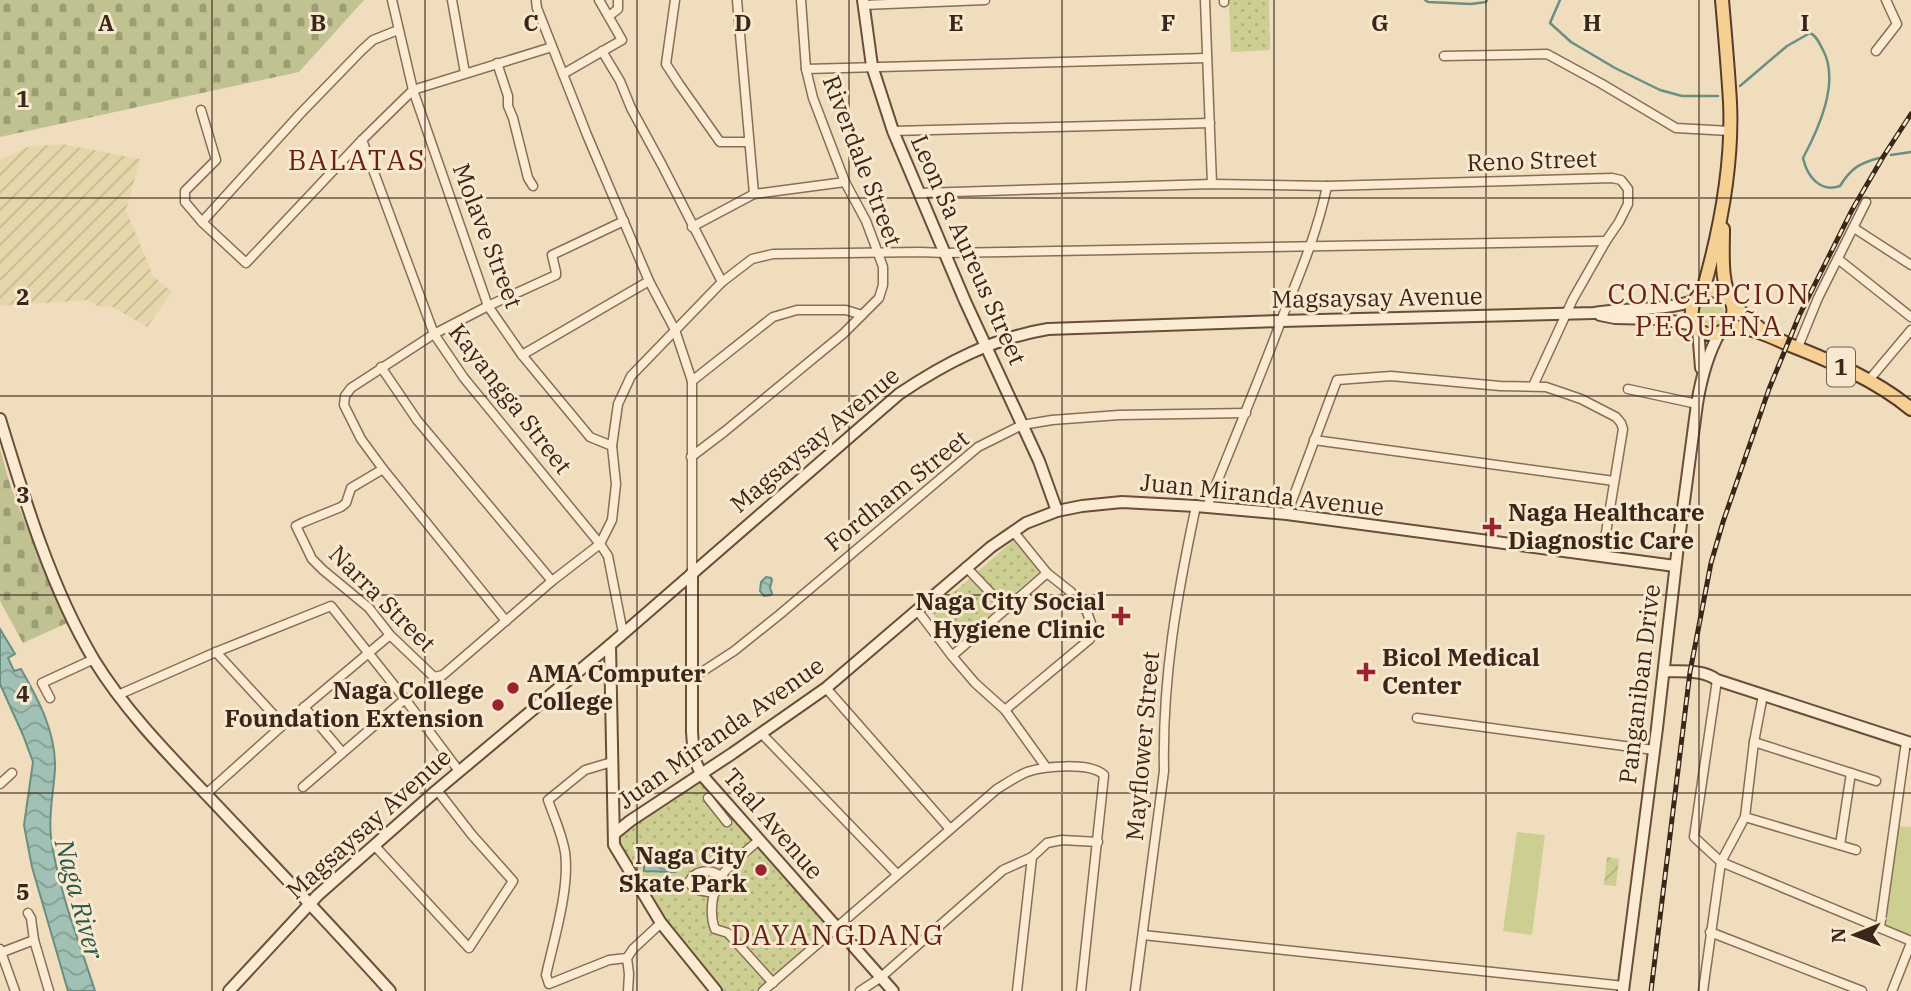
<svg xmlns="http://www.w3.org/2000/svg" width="1911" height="991" font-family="'IBM Plex Serif',serif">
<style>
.farmland{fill:url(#farmland-furrows)}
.grass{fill:#ccce92}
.cemetery{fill:url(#cemetery-stones)}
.park{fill:url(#park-dots)}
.garden{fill:url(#garden-furrows)}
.water{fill:url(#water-waves);stroke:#698f82;stroke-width:2}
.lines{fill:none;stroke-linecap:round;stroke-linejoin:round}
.stream{stroke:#698f82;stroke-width:2.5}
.street-casing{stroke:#896d56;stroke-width:11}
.secondary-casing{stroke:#6b4e39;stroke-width:14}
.primary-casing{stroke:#563b2b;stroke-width:16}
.street{stroke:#faebd2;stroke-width:8}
.secondary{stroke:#faebd2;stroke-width:10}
.primary{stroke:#f6cf93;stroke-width:12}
.rail-casing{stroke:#38271b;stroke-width:5}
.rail{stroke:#f7e8ce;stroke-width:2.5;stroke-dasharray:8;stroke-linecap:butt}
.grid{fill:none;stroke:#38271b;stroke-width:2;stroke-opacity:0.55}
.poi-dot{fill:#9b232e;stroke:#f7e8ce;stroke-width:2.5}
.labels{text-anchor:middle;stroke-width:6;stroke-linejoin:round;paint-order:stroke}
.shield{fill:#f7e8ce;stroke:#716151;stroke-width:2}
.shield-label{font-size:23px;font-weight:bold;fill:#38271b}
.street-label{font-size:24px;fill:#38271b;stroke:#f7e8ce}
.poi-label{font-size:24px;font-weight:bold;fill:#38271b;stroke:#f7e8ce;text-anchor:start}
.water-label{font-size:26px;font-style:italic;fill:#2a5851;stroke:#f7e8ce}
.quarter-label{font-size:28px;letter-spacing:2px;fill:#662219;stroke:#f7e8ce}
.grid-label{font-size:23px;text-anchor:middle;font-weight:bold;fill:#38271b;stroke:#f7e8ce;stroke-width:6;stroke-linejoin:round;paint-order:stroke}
</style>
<defs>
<pattern id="farmland-furrows" width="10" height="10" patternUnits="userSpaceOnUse" patternTransform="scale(1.75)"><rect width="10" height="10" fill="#e6d7ab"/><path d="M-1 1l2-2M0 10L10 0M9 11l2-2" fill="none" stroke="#c6b993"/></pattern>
<pattern id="cemetery-stones" width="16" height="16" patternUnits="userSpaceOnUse" patternTransform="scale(1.75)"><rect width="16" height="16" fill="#c0c292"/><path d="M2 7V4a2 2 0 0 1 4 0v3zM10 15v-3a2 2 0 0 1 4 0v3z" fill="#9d9e76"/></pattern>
<pattern id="park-dots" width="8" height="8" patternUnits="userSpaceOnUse" patternTransform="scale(1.75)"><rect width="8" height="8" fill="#ccce92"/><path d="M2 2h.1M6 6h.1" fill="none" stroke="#b0b17d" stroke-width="1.8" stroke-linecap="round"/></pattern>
<pattern id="garden-furrows" width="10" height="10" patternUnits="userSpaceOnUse" patternTransform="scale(1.75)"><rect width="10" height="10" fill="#ccce92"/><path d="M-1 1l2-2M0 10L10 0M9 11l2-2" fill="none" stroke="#b0b17d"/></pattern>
<pattern id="water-waves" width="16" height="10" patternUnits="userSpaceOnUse" patternTransform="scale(1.75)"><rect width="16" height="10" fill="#a2c1b5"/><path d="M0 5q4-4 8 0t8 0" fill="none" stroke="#859d92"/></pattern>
</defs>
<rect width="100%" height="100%" fill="#f0ddbe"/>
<polygon class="farmland" points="62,144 140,159 126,210 153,276 172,292 147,327 109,305 101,308 88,300 0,306 0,160 28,147"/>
<g class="grass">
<circle cx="1712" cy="313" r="12"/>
<polygon points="1898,826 1911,827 1911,933 1909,937 1884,925"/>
<polygon points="1517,832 1545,835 1532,935 1503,931"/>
</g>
<g class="cemetery">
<polygon points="0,0 364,0 299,72 0,137"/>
<polygon points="0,449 11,488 67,623 23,643 0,601"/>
</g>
<g class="park">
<polygon points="1229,0 1269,0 1270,50 1231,52"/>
<polygon points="1014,540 1039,572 958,642 931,612"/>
<polygon points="701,774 837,928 762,991 716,991 661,923 614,834"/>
</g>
<polygon class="garden" points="1607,857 1619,859 1616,886 1604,885"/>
<g class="water">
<polygon points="766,577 771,578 772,580 770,588 772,593 771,595 764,596 760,591 761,582"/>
<path d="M0 629 15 654 8 658 14 671 21 669C38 699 56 732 55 768 54 791 48 814 51 837 58 890 79 941 95 991H68L32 867 27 841 24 825 33 762 23 735 0 684Z"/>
<polygon points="644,853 675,854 675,872 644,871"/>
</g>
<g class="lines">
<g class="stream">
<polyline points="1425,0 1428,2 1471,4 1486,2 1487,0"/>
<polyline points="1560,0 1550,23 1571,42 1615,68 1660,90 1682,96 1718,96"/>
<path d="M1740 86 1787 46 1810 33C1817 36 1819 43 1823 50 1840 82 1819 128 1803 158 1807 176 1820 193 1840 186 1851 168 1860 163 1879 158"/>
<polyline points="1891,155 1911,152"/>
</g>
<defs>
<g id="street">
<polyline points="392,0 413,90 488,306 522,355 590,437 612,446"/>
<polyline points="452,0 465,73"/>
<polyline points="536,0 537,8 587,135 649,281 675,330 692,381 692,573"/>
<polyline points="675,0 666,64 679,84 720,142 749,142"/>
<polyline points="737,0 754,194"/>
<polyline points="1205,0 1212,184"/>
<polyline points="1224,0 1224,2"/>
<polyline points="863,5 985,0"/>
<polyline points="609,16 618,9 618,0"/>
<polyline points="602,51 620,81 631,108 662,165 722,282"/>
<polyline points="1876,51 1897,24 1886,0"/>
<polyline points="1444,56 1547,54 1602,84 1676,128 1730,131"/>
<polyline points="497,63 508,96 508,106 513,118 528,178 533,186"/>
<polyline points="806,69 1207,58"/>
<polyline points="563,74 622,40 599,0"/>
<polyline points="201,110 216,160 185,191 185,202 202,222 246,263 362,140 413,90 552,47"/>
<polyline points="893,131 1210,123"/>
<polyline points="362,140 434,334 464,378 600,544 608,556 623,633"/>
<polyline points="920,193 1212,184 1327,186 1612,178 1621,180 1628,189 1628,204 1619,222 1606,241 1573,299 1533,386"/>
<polyline points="202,222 300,114 362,50 373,40 398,30"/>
<polyline points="692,227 754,194 845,182"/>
<polyline points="1854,228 1911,265"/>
<polyline points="1838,259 1911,317"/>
<polyline points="1798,347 1818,298 1866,202"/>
<polyline points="522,355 649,281"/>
<polyline points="381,367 417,420 552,581"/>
<polyline points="1869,380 1911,330"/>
<polyline points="692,381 773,317 797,310 846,310 862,315"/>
<polyline points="1628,389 1697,404"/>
<polyline points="1314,440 1614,481"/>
<polyline points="691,457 724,432 843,334 879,298 883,285 883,267 878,253 866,221 845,182 813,98 806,69 801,0"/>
<polyline points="383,469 351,488 346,503 341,507 304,522 296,526 312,559 323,570 369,608 390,635 434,677 443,675 552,581 600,544 612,520 616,484 612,446 618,404 631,376 722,282 752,259 773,254 920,252 945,253 1606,241"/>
<path d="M1207 507C1233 442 1260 378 1284 313 1301 271 1318 230 1327 186"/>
<polyline points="1287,514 1337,380 1391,376 1500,386 1546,387 1581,399 1616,417 1621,423 1623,429 1602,557"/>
<polyline points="966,567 1006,609"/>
<polyline points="917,610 952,656 1047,573"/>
<polyline points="506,621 383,469 361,439 344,405 345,396 351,388 434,334 488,306 556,275 556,272 552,255 624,221"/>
<polyline points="216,652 283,725"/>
<polyline points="952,656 975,683 1005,710 1046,767"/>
<polyline points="691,679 734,651 779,615 978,447 1022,425 1052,420 1119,415 1246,413"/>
<polyline points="1717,680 1694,837 1721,862 1911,941"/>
<polyline points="826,688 950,829"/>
<polyline points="118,695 216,652 331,606 405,699 459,771"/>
<polyline points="50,698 42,683 94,659"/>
<polyline points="304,707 342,752"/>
<polyline points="1005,710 1090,639 1091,623 1087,612 1071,592 1047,573 1013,531"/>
<polyline points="1417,718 1654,750"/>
<polyline points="761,733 897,874"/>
<polyline points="1754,742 1876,781"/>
<path d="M612 762 585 770 548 800C554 817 562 834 565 852 570 888 554 939 546 975L549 984 609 960 627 958 633 949 661 923"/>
<polyline points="0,784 12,773"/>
<polyline points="303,787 405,699"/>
<polyline points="206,794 283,725 390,635"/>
<polyline points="708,798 727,822"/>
<polyline points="1745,817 1856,850"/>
<path d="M759 840C748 850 731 863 722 875 712 888 709 914 715 929L728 933 773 983"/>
<polyline points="374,845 469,948 513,881 472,835 437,790"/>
<polyline points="1840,845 1851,773"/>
<path d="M715 893C705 891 694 892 689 882 696 869 710 869 721 876"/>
<polyline points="28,913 31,918 34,940 49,991"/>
<polyline points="1880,927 1906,742"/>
<polyline points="1710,932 1862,991"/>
<polyline points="1143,935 1624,986"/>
<polyline points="0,949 15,991"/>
<polyline points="0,953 34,940"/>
<polyline points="627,958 629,974 628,991"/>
<path d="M763 991 997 789C1007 783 1017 776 1027 772 1045 766 1090 762 1104 775L1081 991"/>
<polyline points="860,991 880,978 1003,870 1032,857 1047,843 1062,840 1098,842"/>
<polyline points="1017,991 1032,857"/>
<path d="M1135 991 1164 771C1162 679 1177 595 1196 506"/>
<polyline points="1703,991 1721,862 1745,817 1754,742 1763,695"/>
<polyline points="1892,991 1911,943"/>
</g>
<g id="secondary">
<polyline points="863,0 872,66 893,131 965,301 1039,461 1057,511"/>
<polyline points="1600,315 1615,318 1659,319 1695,325"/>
<polyline points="1698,329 1701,368"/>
<path d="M0 419C24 498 51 588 94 660 129 717 179 765 224 813 280 872 336 931 390 991"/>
<polyline points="692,573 692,732 694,758 701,774 893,991"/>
<polyline points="610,645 614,845 661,923 716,991"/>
<path d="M1664 671C1681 672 1703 669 1717 680L1911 743"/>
<polyline points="614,834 630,821 733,753 826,688 991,547 1026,523 1057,511 1082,506 1122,502 1196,506 1287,514 1675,566"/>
<path d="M229 991 318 895 437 790 610 645 899 394C945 363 993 338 1048 329L1281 321 1594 313C1627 308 1661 311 1694 301"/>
<path d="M1623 991 1657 728 1677 554 1697 404C1701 379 1707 355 1720 332"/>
</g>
<g id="primary">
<path d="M1723 229C1723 254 1720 283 1733 305L1766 334"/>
<path d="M1702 294C1720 232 1733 167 1730 102 1728 68 1725 34 1722 0"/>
<path d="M1729 299C1693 266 1674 338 1714 334 1729 332 1735 318 1733 305"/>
<path d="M1728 327C1750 326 1770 336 1790 345 1833 362 1876 380 1911 409"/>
</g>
</defs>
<use href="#street" class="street-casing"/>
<use href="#secondary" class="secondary-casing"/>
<use href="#primary" class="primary-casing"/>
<use href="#street" class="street"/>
<use href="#secondary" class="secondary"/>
<use href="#primary" class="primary"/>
<defs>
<polyline id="rail" points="1651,991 1690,672 1711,563 1723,522 1769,389 1799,316 1852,210 1883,157 1911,114"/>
</defs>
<use href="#rail" class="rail-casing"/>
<use href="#rail" class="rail"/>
</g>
<path class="grid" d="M212 0V991M425 0V991M637 0V991M849 0V991M1062 0V991M1274 0V991M1486 0V991M1699 0V991M0 198H1911M0 396H1911M0 595H1911M0 793H1911"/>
<g class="poi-dot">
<path d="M1488.5 516.5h7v7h7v7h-7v7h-7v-7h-7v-7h7z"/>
<path d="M1117.5 605.5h7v7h7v7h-7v7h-7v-7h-7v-7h7z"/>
<path d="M1362.5 661.5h7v7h7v7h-7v7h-7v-7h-7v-7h7z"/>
<circle cx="513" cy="688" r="7"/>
<circle cx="498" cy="705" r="7"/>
<circle cx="761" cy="870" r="7"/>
</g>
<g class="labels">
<rect class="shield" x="1827" y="347.5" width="28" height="39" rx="5"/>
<g class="shield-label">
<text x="1841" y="375">1</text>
</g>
<g class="street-label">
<text transform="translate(862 161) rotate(69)" y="8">Riverdale Street</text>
<text transform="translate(1532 161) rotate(-2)" y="8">Reno Street</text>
<text transform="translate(487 236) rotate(69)" y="8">Molave Street</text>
<text transform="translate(968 250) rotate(66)" y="8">Leon Sa Aureus Street</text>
<text transform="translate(1377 298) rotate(-1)" y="8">Magsaysay Avenue</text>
<text transform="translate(510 399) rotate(52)" y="8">Kayangga Street</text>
<text transform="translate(815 440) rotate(-40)" y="8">Magsaysay Avenue</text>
<text transform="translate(897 491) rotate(-39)" y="8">Fordham Street</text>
<text transform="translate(1262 495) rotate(6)" y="8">Juan Miranda Avenue</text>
<text transform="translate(382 599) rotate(45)" y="8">Narra Street</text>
<text transform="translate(1640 684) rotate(-83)" y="8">Panganiban Drive</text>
<text transform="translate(721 733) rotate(-35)" y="8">Juan Miranda Avenue</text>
<text transform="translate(1143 746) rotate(-85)" y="8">Mayflower Street</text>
<text transform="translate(369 824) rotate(-42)" y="8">Magsaysay Avenue</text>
<text transform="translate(773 824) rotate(49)" y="8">Taal Avenue</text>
</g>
<g class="poi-label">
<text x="1508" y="521">Naga Healthcare<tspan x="1508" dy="28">Diagnostic Care</tspan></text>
<text x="1105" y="610" text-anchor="end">Naga City Social<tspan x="1105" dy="28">Hygiene Clinic</tspan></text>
<text x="1382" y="666">Bicol Medical<tspan x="1382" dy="28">Center</tspan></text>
<text x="527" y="682">AMA Computer<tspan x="527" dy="28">College</tspan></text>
<text x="484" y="699" text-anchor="end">Naga College<tspan x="484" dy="28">Foundation Extension</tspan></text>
<text x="747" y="864" text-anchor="end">Naga City<tspan x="747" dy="28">Skate Park</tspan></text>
</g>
<g class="water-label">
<text transform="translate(79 899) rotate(75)" y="9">Naga River</text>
</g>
<g class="quarter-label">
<text x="357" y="170">BALATAS</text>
<text x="1709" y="304">CONCEPCION<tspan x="1709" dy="32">PEQUEÑA</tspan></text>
<text x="838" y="945">DAYANGDANG</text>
</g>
</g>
<g class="grid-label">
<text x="106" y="31">A</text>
<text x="318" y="31">B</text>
<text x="531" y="31">C</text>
<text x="743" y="31">D</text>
<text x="956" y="31">E</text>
<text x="1168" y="31">F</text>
<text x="1380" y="31">G</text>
<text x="1592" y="31">H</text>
<text x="1805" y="31">I</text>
<text x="23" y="107">1</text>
<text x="23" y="305">2</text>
<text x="23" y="503">3</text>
<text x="23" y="702">4</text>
<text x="23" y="900">5</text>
</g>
<g transform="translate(1855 935) rotate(269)" stroke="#f7e8ce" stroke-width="5" paint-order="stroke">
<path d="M0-5L12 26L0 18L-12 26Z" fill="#38271b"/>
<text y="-10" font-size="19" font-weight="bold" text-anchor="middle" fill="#38271b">N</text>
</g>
</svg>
